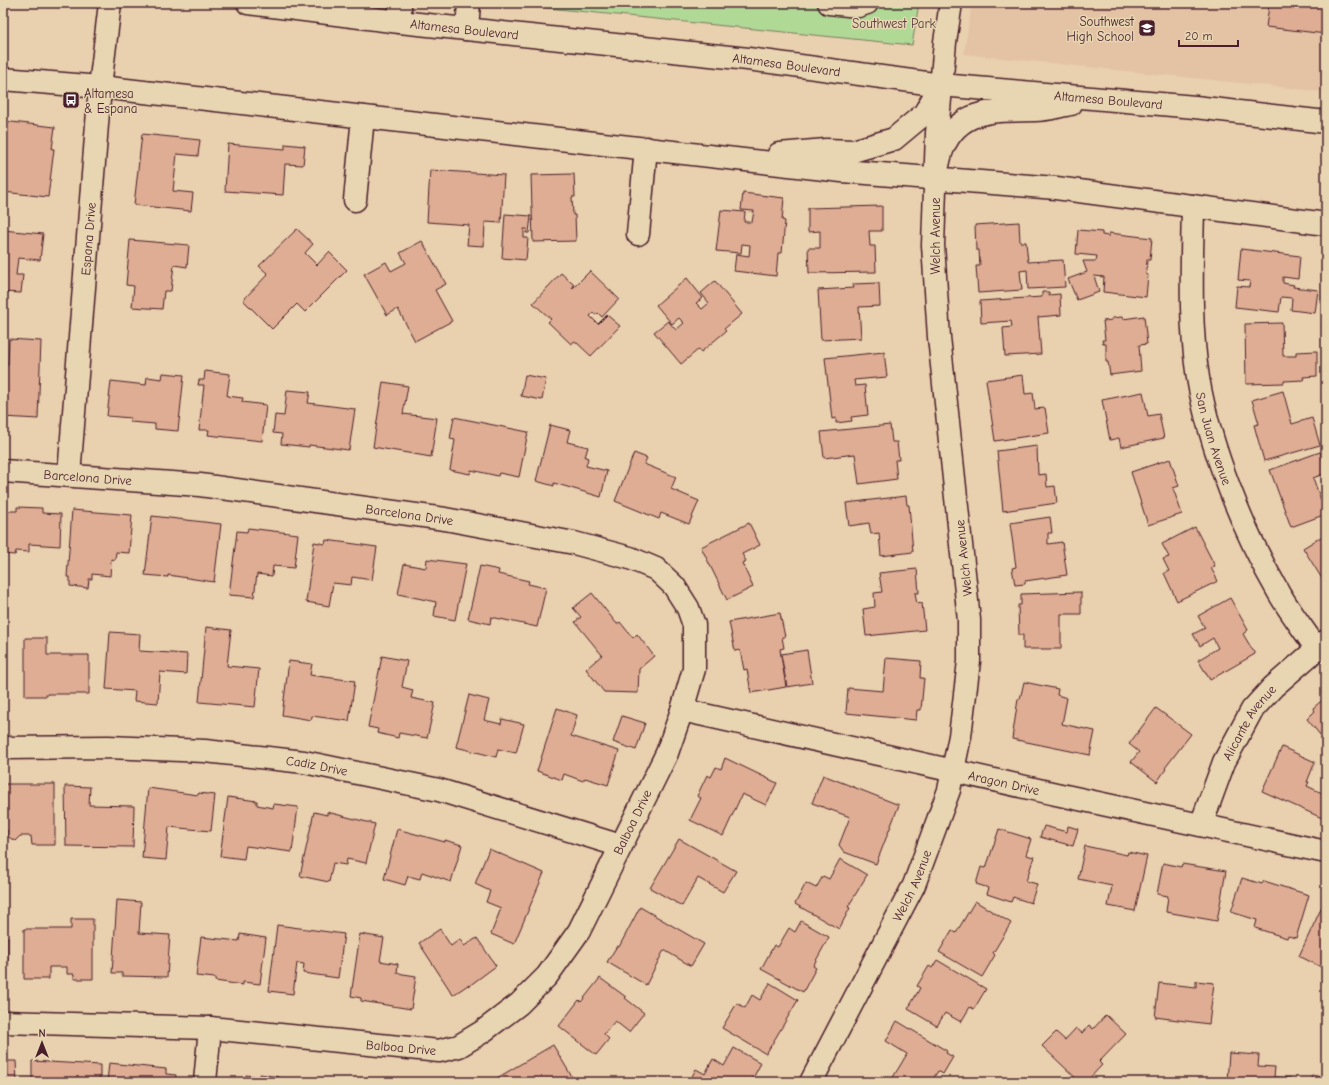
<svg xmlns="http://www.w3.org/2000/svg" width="1329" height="1085" font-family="'Comic Neue',sans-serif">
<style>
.built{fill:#e3c3a4}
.green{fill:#b0d996;stroke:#7d7c60}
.building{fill:#dead93;stroke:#4a1f2b}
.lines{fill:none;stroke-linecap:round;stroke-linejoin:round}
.minor-casing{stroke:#4a1f2b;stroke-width:25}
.major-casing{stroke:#4a1f2b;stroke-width:25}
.minor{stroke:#e8d6b3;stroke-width:22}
.major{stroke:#e8d6b3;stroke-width:22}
.labels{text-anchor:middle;stroke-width:3;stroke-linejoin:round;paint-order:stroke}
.poi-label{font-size:13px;fill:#4a1f2b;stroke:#e8d6b3;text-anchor:end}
.park-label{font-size:13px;fill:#593b3b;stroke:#e8d6b3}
.street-label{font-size:13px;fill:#4a1f2b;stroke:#e8d6b3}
</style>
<rect width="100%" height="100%" fill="#e9d0ae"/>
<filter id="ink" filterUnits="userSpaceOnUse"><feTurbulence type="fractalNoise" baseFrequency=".025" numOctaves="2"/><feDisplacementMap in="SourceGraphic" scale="8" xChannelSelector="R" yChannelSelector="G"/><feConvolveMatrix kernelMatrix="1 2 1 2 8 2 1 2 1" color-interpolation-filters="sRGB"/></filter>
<g filter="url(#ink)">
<polygon class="built" points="972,3 1326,3 1326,92 964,54"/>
<polygon class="green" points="499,3 919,3 912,45"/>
<g class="building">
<polygon points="1241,3 1326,3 1326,34 1266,27 1269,6"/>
<polygon points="3,121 55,127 52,149 54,149 48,197 3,192"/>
<polygon points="142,134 200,140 198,156 177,154 173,191 193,193 191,211 134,205"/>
<polygon points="228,144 285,149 285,144 305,146 303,165 285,164 283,195 225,191"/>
<polygon points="430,170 504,175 501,223 485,222 484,246 467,245 469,225 427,222"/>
<polygon points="574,174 575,197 572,197 573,215 575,215 576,241 533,242 531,175"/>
<polygon points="743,193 784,198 782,220 785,221 782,253 778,253 776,276 734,271 736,254 749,256 750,245 742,244 741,253 716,251 721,210 745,212 744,222 752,222 754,211 741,210"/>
<polygon points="882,206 882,231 869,231 870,246 875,246 876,272 809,273 808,248 820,248 820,231 808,232 808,208"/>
<polygon points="505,214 531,216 529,233 526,233 527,229 524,229 524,238 528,238 526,260 502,258"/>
<polygon points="1019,222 1020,242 1026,242 1028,262 1063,260 1065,287 1028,289 1027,270 1020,271 1022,290 978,293 976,266 980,266 979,250 976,250 975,225"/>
<polygon points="297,229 313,244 305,253 317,265 329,252 347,270 305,312 297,304 272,329 243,300 268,274 259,266"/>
<polygon points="3,230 43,234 40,260 18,258 16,275 23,275 21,293 3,292"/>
<polygon points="1078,230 1102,232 1102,235 1109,236 1109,233 1152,238 1150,260 1147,260 1146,275 1148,275 1146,297 1103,292 1104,277 1094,276 1099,292 1077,300 1068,279 1087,272 1083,261 1096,261 1097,256 1076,254"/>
<polygon points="130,240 189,245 187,267 174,265 171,291 164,291 162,309 132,307 134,286 126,285"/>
<polygon points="422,241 446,284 435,290 452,321 415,341 398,309 387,315 364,274 386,262 391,271 406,263 400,253"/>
<polygon points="1241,249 1300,256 1298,279 1283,277 1283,283 1294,285 1293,287 1318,290 1315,313 1291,310 1292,298 1281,297 1279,312 1235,307 1237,286 1249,287 1250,281 1238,280"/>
<polygon points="590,271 619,299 602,317 598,313 596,315 593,313 590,316 598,324 607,315 620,326 591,356 575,341 571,344 548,322 551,319 533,303 561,273 574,285 572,289"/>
<polygon points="687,278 703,298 696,303 702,309 709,303 701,293 715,281 742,314 724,329 726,331 701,352 699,349 681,364 654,332 668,321 676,330 684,323 679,318 672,324 656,305"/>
<polygon points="879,283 880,306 859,307 861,338 821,340 818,290 854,288 853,284"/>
<polygon points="1042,292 1049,292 1049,295 1060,294 1061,315 1038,317 1041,354 1005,356 1003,328 1012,327 1011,321 981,323 980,301 1042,297"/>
<polygon points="1325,304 1326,304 1326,329 1322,328"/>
<polygon points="1144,316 1147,344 1139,345 1141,371 1110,375 1108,362 1106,362 1106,344 1103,344 1102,340 1105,340 1103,321 1112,320 1112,318 1122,317 1123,319"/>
<polygon points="1282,323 1283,356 1296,356 1296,352 1317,351 1317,376 1303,377 1304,380 1284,381 1284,383 1246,384 1245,324"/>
<polygon points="9,339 41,341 38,419 3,417 3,365 8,365"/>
<polygon points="884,352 887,377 854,380 855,386 865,385 868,415 851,417 852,421 836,423 836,418 832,419 825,358"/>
<polygon points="205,371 230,374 227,396 243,398 242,402 266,405 262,441 208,435 209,430 199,430 204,385 198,385 199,380 204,380"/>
<polygon points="163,373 184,375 178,431 155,429 155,424 130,422 131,418 107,416 111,381 146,385 147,377 162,379"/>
<polygon points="525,375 546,379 542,400 521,396"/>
<polygon points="1023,375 1025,394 1033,393 1035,409 1045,408 1049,433 995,441 986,380"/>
<polygon points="383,382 408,386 403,414 437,418 431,457 373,447"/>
<polygon points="287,390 310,392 308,403 355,409 349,450 309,445 309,447 281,444 282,434 273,433 275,415 284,416"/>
<polygon points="1283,391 1292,424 1312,418 1320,445 1264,461 1254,425 1259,424 1252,400"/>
<polygon points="1143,392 1148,416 1159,414 1164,438 1121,447 1119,438 1110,440 1102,400"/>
<polygon points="454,417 528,432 519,477 499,473 498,476 471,470 470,474 450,470 455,440 450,439"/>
<polygon points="550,425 570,430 567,442 588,447 585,457 588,458 586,466 607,471 601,497 554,483 554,486 536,481"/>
<polygon points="890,425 892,442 897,442 899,460 895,460 897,479 859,484 855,454 824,458 821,432"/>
<polygon points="1037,446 1038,475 1046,474 1047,487 1055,486 1057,503 1003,511 997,451"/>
<polygon points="1320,452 1326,467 1326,473 1313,478 1326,514 1291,527 1270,470"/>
<polygon points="634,453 647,458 644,464 676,477 671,489 699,501 689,524 661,513 659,519 615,501"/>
<polygon points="1170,459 1179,486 1173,488 1182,514 1148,525 1131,472"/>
<polygon points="906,496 907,505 909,505 913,552 881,556 879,533 871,534 869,523 849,526 846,503"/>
<polygon points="17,507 42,508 42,513 61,514 60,546 29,544 29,552 16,551 15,555 3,554 3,511 17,511"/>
<polygon points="72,510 132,515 129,553 116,552 115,560 111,559 110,576 92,574 92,579 89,579 88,588 70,586 70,577 67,577"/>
<polygon points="152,516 221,524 214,582 168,575 168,577 145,575"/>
<polygon points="1050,517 1052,533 1048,533 1048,544 1062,542 1067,575 1025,581 1025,584 1015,585 1012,568 1016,567 1010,523"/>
<polygon points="749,523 760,545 742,554 746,561 742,563 753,587 727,600 701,547"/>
<polygon points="1195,527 1215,566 1211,568 1218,581 1177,601 1164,573 1169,571 1163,559 1169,557 1162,544"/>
<polygon points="248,528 298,534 294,568 273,566 272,576 257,574 254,597 229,595 237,531 247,532"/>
<polygon points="1326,534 1326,585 1303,548"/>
<polygon points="326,540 377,547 372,580 352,577 351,585 333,583 329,606 306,602 314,542 325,544"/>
<polygon points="427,559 466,564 455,620 434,616 436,602 398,594 404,564 426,568"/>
<polygon points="480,566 499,570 498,574 529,581 528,584 546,588 537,627 491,617 490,624 468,619"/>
<polygon points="917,569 919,593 915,593 917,604 922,603 925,630 866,636 863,609 875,607 874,593 882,592 879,573"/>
<polygon points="1081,592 1081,614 1061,614 1061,649 1023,649 1023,635 1019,635 1018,605 1021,605 1021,594"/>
<polygon points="592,593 617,624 620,622 633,638 637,634 654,656 639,669 638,693 604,692 586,669 602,655 575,622 581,617 573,608"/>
<polygon points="1230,598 1248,630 1243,634 1255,654 1210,680 1198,660 1218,648 1213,638 1200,646 1193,634 1205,628 1198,616"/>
<polygon points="780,613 785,637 782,637 784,648 780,649 786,687 751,693 747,669 744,670 740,650 735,651 729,622"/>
<polygon points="206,627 231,630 227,666 259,669 255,707 199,702"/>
<polygon points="110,632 140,634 139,651 187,654 186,674 160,672 158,703 134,701 135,691 106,689"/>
<polygon points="25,638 47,638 47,655 89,655 89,694 47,694 47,696 25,696"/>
<polygon points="807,650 812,683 787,687 781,654"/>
<polygon points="382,656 407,661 402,687 413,690 411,698 435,703 427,738 399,733 398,738 377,733 378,729 368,727"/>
<polygon points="886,658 921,661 920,678 924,678 921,710 917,710 916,720 846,713 848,688 883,691"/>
<polygon points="289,661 312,664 310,675 355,681 349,721 312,716 311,720 282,715"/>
<polygon points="1024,682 1058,689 1057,695 1067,698 1062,724 1095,731 1090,755 1012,739 1018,699 1020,699"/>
<polygon points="469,695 489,700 484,720 501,724 502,719 524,724 516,753 498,749 496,757 456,747"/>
<polygon points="1326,697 1326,742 1307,719 1315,711 1313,708"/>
<polygon points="557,708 577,715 571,736 619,751 608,785 585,778 583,781 564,774 562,780 537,771"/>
<polygon points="1156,708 1191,734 1165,768 1166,769 1157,782 1131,762 1139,752 1129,744"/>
<polygon points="622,716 645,723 636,750 613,742"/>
<polygon points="1282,747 1315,762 1307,782 1309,782 1307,786 1326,795 1326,809 1322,818 1262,791"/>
<polygon points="725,758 777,783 766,805 742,794 723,836 690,820 701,798 697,796 707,775 711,777 716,767 721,769"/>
<polygon points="823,775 899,805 876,864 844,852 839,845 850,817 812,803"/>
<polygon points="3,784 55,784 55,845 32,845 31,836 20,836 15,841 7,836 7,830 3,830"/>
<polygon points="65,786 90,787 89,805 134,806 133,847 66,846"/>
<polygon points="148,788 198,795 199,793 215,795 211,831 169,827 166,860 142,858"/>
<polygon points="228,797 257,801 257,805 273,808 274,804 298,807 292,852 246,846 244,859 220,856"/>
<polygon points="314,812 327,815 327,812 375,824 366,863 347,859 346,865 333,863 329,882 300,876"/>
<polygon points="1044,826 1067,832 1068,826 1078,829 1073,846 1040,837"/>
<polygon points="397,829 445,842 445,840 462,845 451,882 422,872 420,879 408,876 405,885 384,879"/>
<polygon points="999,829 1031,839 1026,855 1034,857 1026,881 1037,884 1031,903 1013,897 1011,902 987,894 989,888 976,884 981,867 986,868"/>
<polygon points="679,839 736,871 723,892 698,878 682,906 650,888"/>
<polygon points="1085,846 1127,855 1128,852 1147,856 1135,911 1108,906 1112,886 1078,879"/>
<polygon points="489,849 544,873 514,944 491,934 501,908 486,902 490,891 475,884"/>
<polygon points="840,859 867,875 848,907 850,908 839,929 795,904 806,883 816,888 823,876 829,879"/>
<polygon points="1163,863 1181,867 1182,864 1226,871 1217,921 1166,912 1168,896 1157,894"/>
<polygon points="1242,878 1262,884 1264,881 1309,895 1296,938 1288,936 1287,938 1255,928 1257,920 1231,912"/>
<polygon points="117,900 141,902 139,933 170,935 167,977 122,976 122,973 112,973"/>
<polygon points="1325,900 1326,963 1323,968 1299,956"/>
<polygon points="975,901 1011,923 993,953 995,955 982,977 939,952 952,930 956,933"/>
<polygon points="640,907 704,944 691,966 664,950 646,985 607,962 617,946 619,947"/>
<polygon points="71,919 93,919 93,979 74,979 74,974 67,974 67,967 49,967 49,979 24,979 24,929 71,929"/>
<polygon points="801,921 829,937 813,966 816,968 803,992 761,969 774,945 778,947 789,928 795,932"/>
<polygon points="277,925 344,934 338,978 303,973 304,964 297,963 293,994 269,991"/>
<polygon points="440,929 451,946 460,939 464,946 477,938 496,966 469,986 468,985 453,995 419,943"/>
<polygon points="240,934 266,938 260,984 243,982 243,985 215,981 215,978 196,976 201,937 239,941"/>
<polygon points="360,934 384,938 380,961 398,964 397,973 416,976 411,1009 361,1001 361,998 351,996"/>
<rect x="3" y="937" width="5" height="36"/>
<polygon points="937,960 986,989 974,1009 970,1007 961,1022 945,1013 937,1026 908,1009 920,988 917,986 929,966 932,968"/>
<polygon points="600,978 626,997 625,998 644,1013 629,1032 615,1021 604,1034 609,1039 596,1055 559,1026 579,1000 581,1002"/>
<polygon points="1196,981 1214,983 1209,1024 1155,1017 1159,983 1196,987"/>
<polygon points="770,983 798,1000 766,1054 722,1028 737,1003 745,1008 752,995 760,1000"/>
<polygon points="1106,1015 1126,1034 1099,1062 1102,1065 1086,1082 1080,1082 1042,1046 1056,1032 1065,1040 1076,1028 1082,1033 1089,1025 1093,1029"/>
<polygon points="897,1021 947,1051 946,1053 953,1057 943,1074 938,1071 931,1082 897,1082 892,1079 907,1054 886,1041"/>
<polygon points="553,1045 575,1082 499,1082 497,1078"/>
<polygon points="734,1048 761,1063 751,1082 689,1082 696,1069 705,1074 713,1059 724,1066"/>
<polygon points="1229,1053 1259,1055 1258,1066 1275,1067 1274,1077 1291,1078 1291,1082 1227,1082"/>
<polygon points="3,1061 16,1061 17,1082 3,1082"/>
<polygon points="32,1061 100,1065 100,1082 32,1082"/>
<polygon points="109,1063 166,1069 166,1074 176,1075 175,1082 107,1082"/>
<polygon points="260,1074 279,1077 279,1078 303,1082 245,1082 246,1075 260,1077"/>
<polygon points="1312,1075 1326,1078 1326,1082 1310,1082"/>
</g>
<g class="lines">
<defs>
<g id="minor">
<polyline points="829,3 858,6 867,3"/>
<polyline points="400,22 400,3"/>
<polyline points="467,29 469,3"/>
<polyline points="355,200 363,117"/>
<path id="s1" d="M1193 206C1192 263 1189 321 1198 378 1210 448 1243 531 1279 593 1290 612 1304 630 1316 648"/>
<polyline points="638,234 646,148"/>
<path id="s2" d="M3 471 200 485 445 519 574 543 630 558 656 569 674 586 688 608 694 625V669L682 710 667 753 579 931 547 976 519 1004 482 1032 459 1046 439 1051 210 1028 3 1022"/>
<path id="s3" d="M69 475 100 87 110 3"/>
<path id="s4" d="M682 710 1056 794 1326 852"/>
<path id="s5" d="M3 748 108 747 205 751 304 762 439 790 621 846"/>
<path id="s6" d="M1201 825 1224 762 1252 710 1273 687 1326 641"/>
<polyline points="205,1082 210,1028"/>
<path id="s7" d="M811 1082 914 885 949 790 960 736 969 661V620L939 337 933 245 937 133 945 42 951 3"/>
</g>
<g id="major">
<path id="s8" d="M248 3 400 22 748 59 941 85 1195 107 1326 122"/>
<polyline points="3,79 100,87 842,171 1056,188 1326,224"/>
<polyline points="779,154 826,150 853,151 894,139 924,114 941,85"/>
<path d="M935 178C938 168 939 157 943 148 960 107 998 111 1035 110 1047 110 1059 106 1071 104"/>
</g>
</defs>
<use href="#minor" class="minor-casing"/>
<use href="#major" class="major-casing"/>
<use href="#minor" class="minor"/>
<use href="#major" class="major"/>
</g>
</g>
<defs>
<symbol id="school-square" viewBox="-11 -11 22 22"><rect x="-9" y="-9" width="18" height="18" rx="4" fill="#4a1f2b" stroke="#e8d6b3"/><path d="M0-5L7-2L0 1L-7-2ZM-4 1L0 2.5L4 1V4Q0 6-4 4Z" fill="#fff"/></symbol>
<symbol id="bus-square" viewBox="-11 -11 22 22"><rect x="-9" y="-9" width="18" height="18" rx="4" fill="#4a1f2b" stroke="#e8d6b3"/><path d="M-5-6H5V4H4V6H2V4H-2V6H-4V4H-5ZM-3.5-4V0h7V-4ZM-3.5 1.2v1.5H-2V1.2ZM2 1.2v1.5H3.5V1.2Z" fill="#fff"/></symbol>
</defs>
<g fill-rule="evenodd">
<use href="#school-square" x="1137" y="18" width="20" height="20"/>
<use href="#bus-square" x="61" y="90" width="20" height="20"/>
</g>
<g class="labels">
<g class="poi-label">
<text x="1134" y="26">Southwest<tspan x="1134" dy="15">High School</tspan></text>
<text x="84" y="98" text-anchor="start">Altamesa<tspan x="84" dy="15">&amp; Espana</tspan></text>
</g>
<g class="park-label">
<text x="894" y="28">Southwest Park</text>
</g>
<g class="street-label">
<text dy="5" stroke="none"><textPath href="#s8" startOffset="218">Altamesa Boulevard</textPath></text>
<text dy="5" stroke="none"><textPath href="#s8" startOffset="542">Altamesa Boulevard</textPath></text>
<text dy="5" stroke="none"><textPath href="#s8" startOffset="866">Altamesa Boulevard</textPath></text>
<text transform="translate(935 236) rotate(-90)" y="5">Welch Avenue</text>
<text dy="5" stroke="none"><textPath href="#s3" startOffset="237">Espana Drive</textPath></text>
<text dy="5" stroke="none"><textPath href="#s1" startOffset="235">San Juan Avenue</textPath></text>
<text dy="5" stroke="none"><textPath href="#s2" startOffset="85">Barcelona Drive</textPath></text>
<text dy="5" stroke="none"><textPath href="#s2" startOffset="409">Barcelona Drive</textPath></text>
<text transform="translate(963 558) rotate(-96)" y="5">Welch Avenue</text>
<text dy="5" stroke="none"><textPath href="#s6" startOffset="114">Alicante Avenue</textPath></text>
<text dy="5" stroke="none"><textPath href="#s5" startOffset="315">Cadiz Drive</textPath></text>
<text dy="5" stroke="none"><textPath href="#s4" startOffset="330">Aragon Drive</textPath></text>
<text transform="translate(632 822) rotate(-64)" y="5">Balboa Drive</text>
<text dy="5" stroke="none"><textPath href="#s7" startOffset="221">Welch Avenue</textPath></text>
<text transform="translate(401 1047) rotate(5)" y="5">Balboa Drive</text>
</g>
</g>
<rect width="1329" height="1085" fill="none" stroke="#e8d6b3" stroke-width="16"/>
<rect x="8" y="8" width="1313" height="1069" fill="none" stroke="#4a1f2b" stroke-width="1.5" filter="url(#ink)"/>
<g transform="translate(42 1043)" stroke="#e8d6b3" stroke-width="3" paint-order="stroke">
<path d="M0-3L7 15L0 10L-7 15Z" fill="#4a1f2b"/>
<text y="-6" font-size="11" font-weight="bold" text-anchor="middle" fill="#4a1f2b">N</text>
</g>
<path d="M1179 40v6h59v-6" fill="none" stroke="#4a1f2b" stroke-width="2"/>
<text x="1185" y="40" font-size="12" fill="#4a1f2b" stroke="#e8d6b3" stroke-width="3" paint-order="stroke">20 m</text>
</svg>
